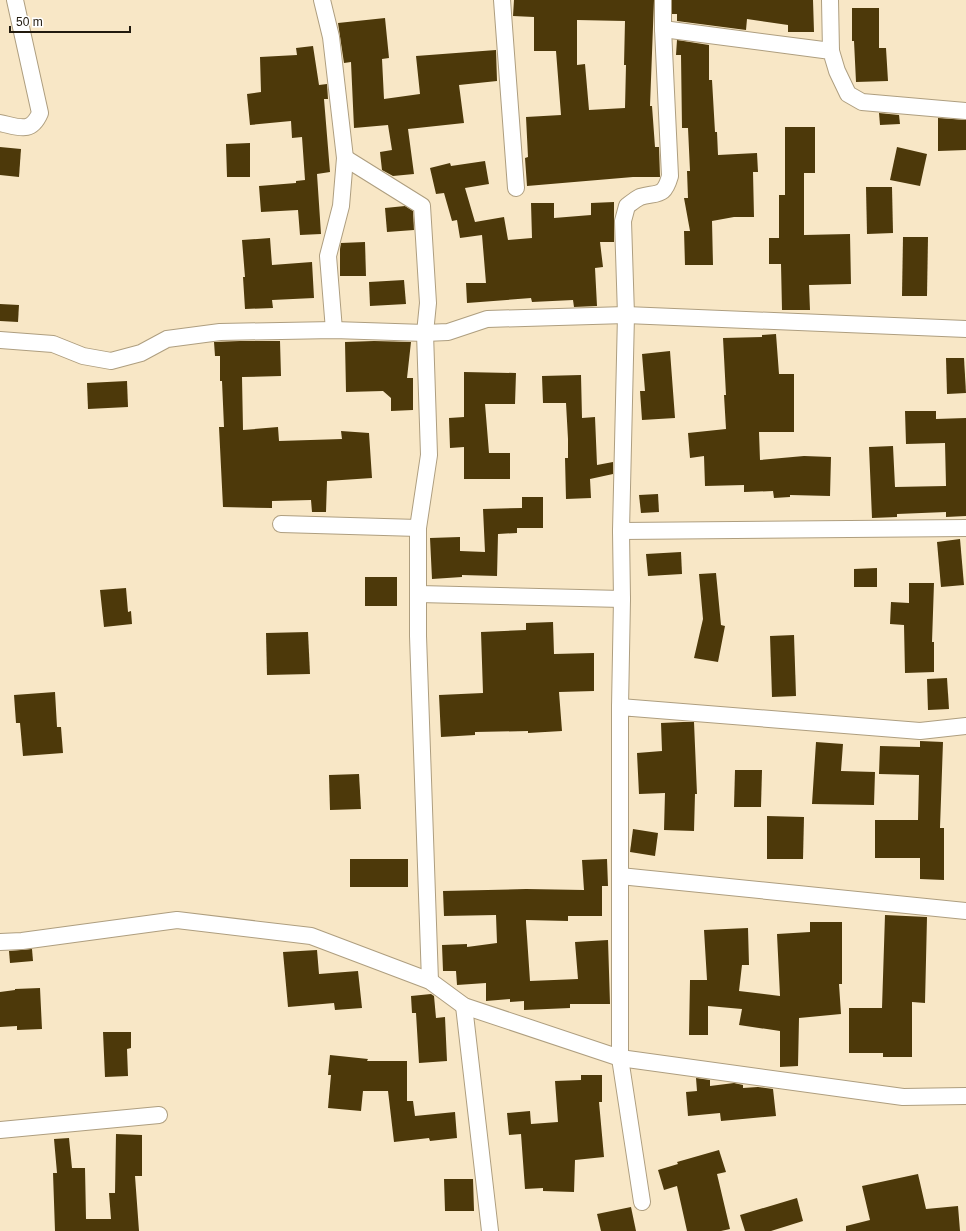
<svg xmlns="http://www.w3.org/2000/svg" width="966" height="1231" font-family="Arial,sans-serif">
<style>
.building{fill:#4d390a;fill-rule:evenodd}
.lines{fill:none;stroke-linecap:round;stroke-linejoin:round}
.minor-casing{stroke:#ae9e7f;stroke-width:18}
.minor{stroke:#fff;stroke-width:16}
</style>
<rect width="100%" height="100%" fill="#f8e7c6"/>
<g class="building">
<path d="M514 0H654L650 106H652L655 147H659L660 177H633L527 186 525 158 528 157 526 117 561 115 556 51H534V17L513 16ZM577 20 625 21 624 65H626L625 108 589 110 585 64 577 65Z"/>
<polygon points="672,0 813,0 814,32 788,32 788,25 747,19 746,30 677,21 677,14 672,14"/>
<polygon points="852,8 879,8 879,48 886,48 888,81 856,82 854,41 852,41"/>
<polygon points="385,18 389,58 382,59 384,99 420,94 416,56 496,50 497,81 459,85 464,123 408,129 414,174 393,176 382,170 380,152 392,150 388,125 354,128 351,62 344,63 338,23"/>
<polygon points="677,40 709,45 709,80 712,80 715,132 717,132 718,155 757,153 758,172 753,172 754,217 734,217 712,221 713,265 685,265 684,231 690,231 684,198 688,198 687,171 690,171 688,128 682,128 681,55 676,55"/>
<polygon points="313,46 319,85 327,84 328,99 324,99 330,172 317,174 321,234 300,235 298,210 261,212 259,186 296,183 296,181 305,180 302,137 292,138 291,121 250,125 247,94 261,92 260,57 297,55 296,48"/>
<polygon points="879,113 899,115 900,124 880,125"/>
<polygon points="938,118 966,120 966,150 938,151"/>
<polygon points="785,127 815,127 815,173 804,173 804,235 850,234 851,284 809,285 810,310 782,310 781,264 769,264 769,238 779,238 779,195 785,195"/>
<polygon points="250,143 250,177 227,177 226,144"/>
<polygon points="0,147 21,149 19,177 0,175"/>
<polygon points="897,147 927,154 920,186 890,180"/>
<polygon points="485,161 489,184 465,188 475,222 504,217 508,240 532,238 531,203 554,203 554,218 591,215 591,203 614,202 614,242 600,242 603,267 595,268 597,306 574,307 573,300 532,302 531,298 467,303 466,283 486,283 482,235 460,238 457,220 452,221 444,193 436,194 430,168 450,163 451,166"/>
<polygon points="866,187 892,187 893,233 867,234"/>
<polygon points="405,206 413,211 414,230 387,232 385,208"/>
<polygon points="903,237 928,237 927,296 902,296"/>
<polygon points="270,238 272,265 312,262 314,298 272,300 273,308 245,309 243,277 245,277 242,240"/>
<polygon points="365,242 366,276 340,276 340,249 341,243"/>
<polygon points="404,280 406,304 370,306 369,282"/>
<polygon points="0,304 19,305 18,322 0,321"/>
<polygon points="776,334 779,374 794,374 794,432 759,432 760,460 804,456 831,457 830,496 790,495 790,497 774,498 773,491 744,492 744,485 705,486 704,456 690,458 688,433 726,429 724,395 726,395 723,338 762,337 762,335"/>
<polygon points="240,341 280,341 281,376 242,377 243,430 278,427 279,441 342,439 341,431 369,433 372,478 327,481 326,512 312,512 311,500 272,501 272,508 223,507 219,427 224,427 222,381 220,381 220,356 215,356 214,342"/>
<polygon points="374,341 411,342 407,378 413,378 413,410 391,411 391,398 383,391 346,392 345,342"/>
<polygon points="670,351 675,418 642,420 640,391 645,391 642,354"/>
<polygon points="946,358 964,358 966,393 947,394"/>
<polygon points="464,372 516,373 515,404 485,404 489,453 510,453 510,479 464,479 464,447 450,448 449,418 464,417"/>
<polygon points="581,375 582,418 595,417 597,465 613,462 613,474 590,479 591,498 566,499 565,458 568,458 568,439 566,403 543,403 542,376"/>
<polygon points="127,381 128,407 88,409 87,383"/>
<polygon points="905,411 936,411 936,419 966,418 966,516 946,517 946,512 897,514 897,517 872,518 869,447 893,446 895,487 946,486 945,443 906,444"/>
<polygon points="658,494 659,512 641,513 639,495"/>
<polygon points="522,497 543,497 543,528 517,528 517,533 498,534 497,576 462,575 462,577 432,579 430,538 460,537 460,551 485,552 483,509 522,508"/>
<polygon points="960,539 964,585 941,587 937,542"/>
<polygon points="681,552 682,574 648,576 646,554"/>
<polygon points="877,568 877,587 854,587 854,569"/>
<polygon points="716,573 721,625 725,626 718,662 694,658 703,619 699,574"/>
<rect x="365" y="577" width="32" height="29"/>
<polygon points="909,583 934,583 932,642 934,642 934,672 905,673 904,625 890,624 891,602 909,603"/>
<polygon points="126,588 128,612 131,611 132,624 104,627 100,590"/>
<polygon points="553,622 554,654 594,653 594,691 559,692 562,731 528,733 528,731 475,732 475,735 441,737 439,695 483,693 481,632 526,630 526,623"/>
<polygon points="308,632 310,674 267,675 266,633"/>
<polygon points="794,635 796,696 772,697 770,636"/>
<polygon points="947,678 949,709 928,710 927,679"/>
<polygon points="55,692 57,727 61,727 63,753 23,756 20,723 16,723 14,695"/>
<polygon points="683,722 694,722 697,794 695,794 694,831 664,830 665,793 639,794 637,753 662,751 661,723"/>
<polygon points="920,741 943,742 940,828 944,828 944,880 920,879 920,858 875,858 875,820 918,820 919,775 879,774 880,746 920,747"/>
<polygon points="816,742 843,744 841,771 875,772 874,805 812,804"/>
<polygon points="735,770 762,770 761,807 734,807"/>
<polygon points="359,774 361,809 330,810 329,775"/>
<polygon points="767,816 804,817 803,859 767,859"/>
<polygon points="633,829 658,833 655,856 630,852"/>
<rect x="350" y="859" width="58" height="28"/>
<polygon points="607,859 608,886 602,886 602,916 568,916 568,921 526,920 526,922 530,981 578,979 575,942 608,940 610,1004 570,1004 570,1008 524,1010 524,1001 510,1002 510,999 486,1001 486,983 457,985 456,971 443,971 442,945 467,944 467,947 497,943 496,915 444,916 443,891 526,889 584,890 582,860"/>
<polygon points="885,915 927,917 925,1003 912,1002 912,1057 883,1057 883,1053 849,1053 849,1008 882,1008"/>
<polygon points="810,922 842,922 842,984 839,984 841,1014 799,1018 798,1066 780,1067 780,1031 739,1025 742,1009 708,1006 708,1035 689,1035 690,980 707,980 704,930 748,928 749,965 742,965 739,991 780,996 777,934 810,932"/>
<polygon points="32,949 33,961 10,963 9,951"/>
<polygon points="317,950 319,974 358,971 362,1008 335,1010 334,1003 288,1007 283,952"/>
<polygon points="40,988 42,1029 17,1030 17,1026 0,1027 0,992 15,990 15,989"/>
<polygon points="431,994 434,996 436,1018 445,1017 447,1061 419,1063 416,1013 412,1013 411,996"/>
<polygon points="103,1032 131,1032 131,1048 127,1049 128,1076 105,1077"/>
<polygon points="330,1055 368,1059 367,1061 407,1061 407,1101 413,1101 415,1116 455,1112 457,1138 430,1141 429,1138 394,1142 388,1091 363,1091 361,1111 328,1108 331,1075 328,1075"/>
<polygon points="581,1075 602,1075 602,1102 599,1102 604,1157 575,1160 574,1192 543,1191 543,1188 525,1189 521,1134 509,1135 507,1113 530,1111 531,1124 558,1122 555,1081 581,1080"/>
<polygon points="696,1078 710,1080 710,1086 734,1083 743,1085 743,1088 758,1087 773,1089 776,1116 721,1121 720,1113 688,1116 686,1092 697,1091"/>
<polygon points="116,1134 142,1135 142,1176 135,1176 139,1231 55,1231 53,1173 57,1173 54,1139 69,1138 72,1168 85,1168 86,1219 111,1219 109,1193 115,1193"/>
<polygon points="719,1150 726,1172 717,1174 730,1229 721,1231 687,1231 677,1186 664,1190 658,1170 678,1164 677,1162"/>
<polygon points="918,1174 926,1209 958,1206 960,1231 846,1231 846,1226 870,1220 862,1186"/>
<polygon points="444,1179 473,1179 474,1211 445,1211"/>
<polygon points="797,1198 803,1221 771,1231 745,1231 740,1215"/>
<polygon points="631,1207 636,1231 601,1231 597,1214"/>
</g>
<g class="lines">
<defs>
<g id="minor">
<polyline points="322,0 331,37 345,158 341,206 328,256 334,330"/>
<polyline points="502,0 516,188"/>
<polyline points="830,0 831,51"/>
<polyline points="663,29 831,51 837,71 848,94 862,102 966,111"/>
<path d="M0 123C19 127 31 134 40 113L15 0"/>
<polyline points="345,158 422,206 428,303 425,333 429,455 418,528 418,636 430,981"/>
<polyline points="0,340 53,344 83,356 111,361 141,353 167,339 220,332 334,330 425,333 448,332 487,319 626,315 966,329"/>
<polyline points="281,524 418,528"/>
<polyline points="621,531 966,528"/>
<polyline points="419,594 622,599"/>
<path d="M620 707 622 599 621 531 626 315 623 221 627 206C631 203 636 199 640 197 659 192 664 197 670 176L663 29V0"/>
<polyline points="620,876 966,911"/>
<polyline points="0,942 22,941 177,920 311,936 430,981 464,1006 620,1058 903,1097 966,1096"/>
<polyline points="464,1006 490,1231"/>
<polyline points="0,1130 159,1115"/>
<polyline points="642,1202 620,1058 620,707 920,731 966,726"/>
</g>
</defs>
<use href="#minor" class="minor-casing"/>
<use href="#minor" class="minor"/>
</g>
<path d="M10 26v6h120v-6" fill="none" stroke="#211a0e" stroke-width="2"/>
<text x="16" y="26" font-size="12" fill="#211a0e" stroke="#ffffff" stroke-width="3" paint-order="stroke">50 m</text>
</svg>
